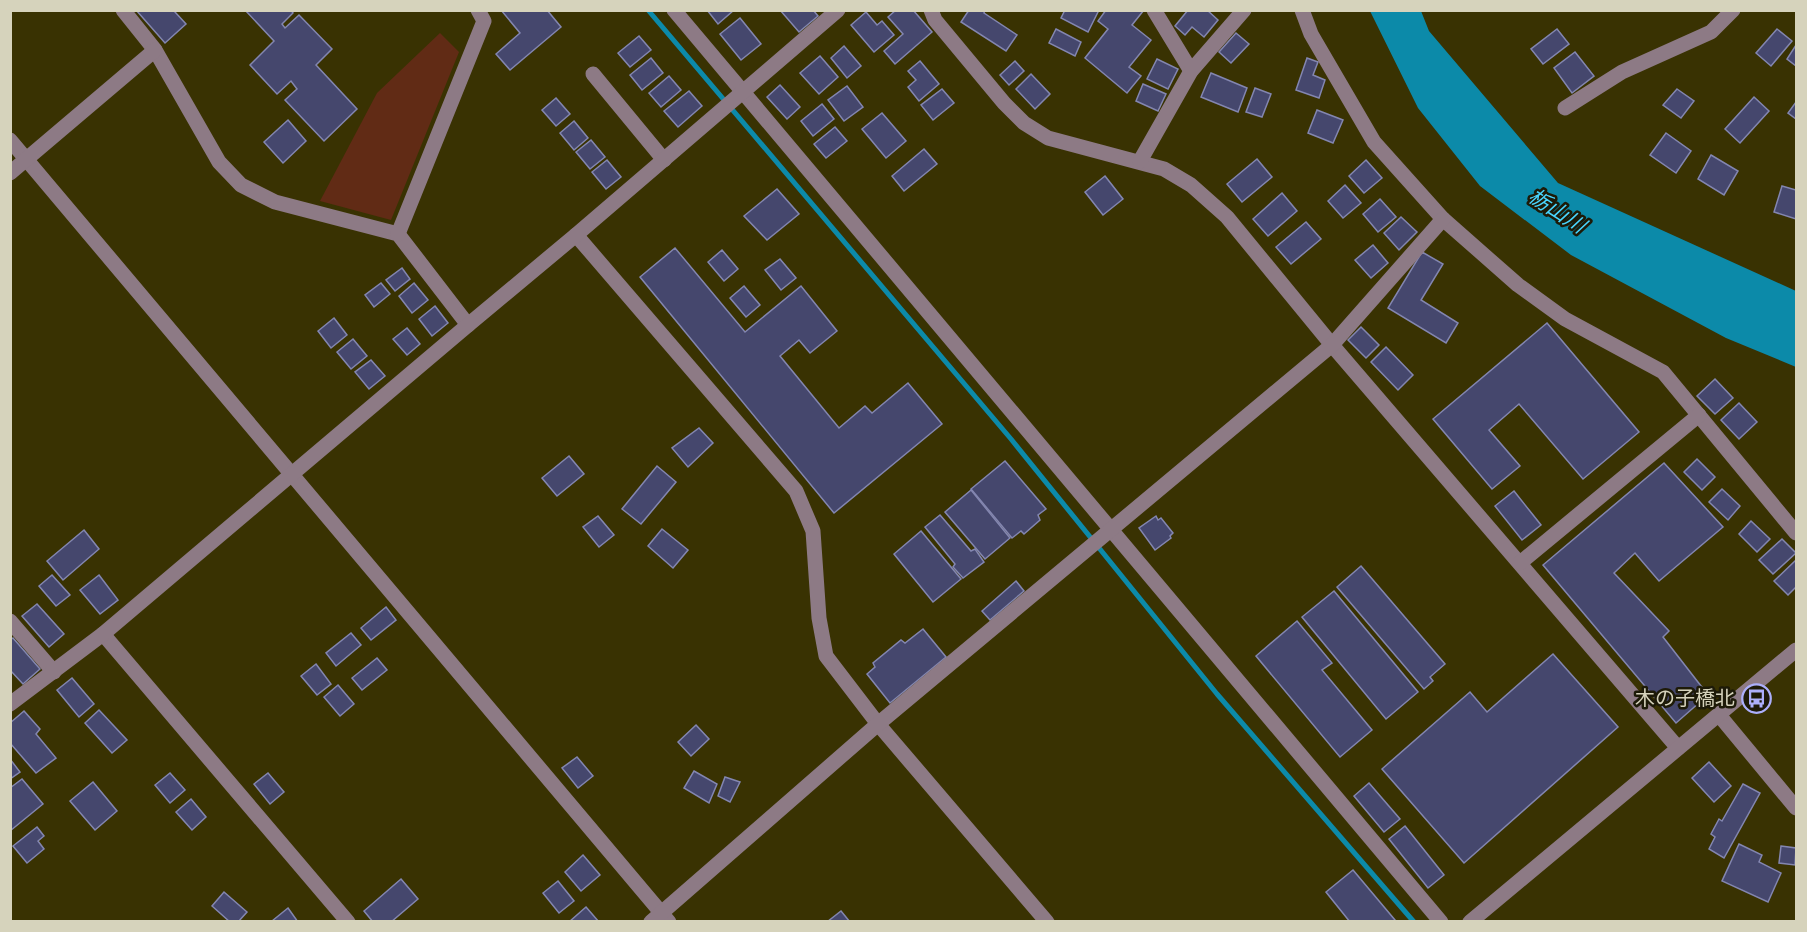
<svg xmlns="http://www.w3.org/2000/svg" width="1807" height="932" font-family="Barlow,'Noto Sans JP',sans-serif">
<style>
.green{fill:#612b15}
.water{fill:#0c8aa9}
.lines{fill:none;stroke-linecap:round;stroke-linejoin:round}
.stream{stroke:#0c8aa9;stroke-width:5}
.building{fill:#45476d;stroke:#8386b0;stroke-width:1.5}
.minor{stroke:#8d7a85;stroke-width:15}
.labels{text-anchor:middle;stroke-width:5;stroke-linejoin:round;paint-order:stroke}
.poi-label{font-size:20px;fill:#d6d3bc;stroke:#1d1a08;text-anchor:end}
.water-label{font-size:21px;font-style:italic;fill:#49d5fe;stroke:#1d1a08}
</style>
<rect width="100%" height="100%" fill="#393202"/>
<polygon class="green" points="440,33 459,52 391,220 320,201 377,93"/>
<polygon class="water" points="1370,11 1421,11 1429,31 1558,183 1796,291 1796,367 1726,338 1571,255 1480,186 1418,108"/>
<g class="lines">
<polyline class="stream" points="648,10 1011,439 1217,694 1414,922"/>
</g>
<g class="building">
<polygon points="136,10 177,10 175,12 186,24 165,43"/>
<polygon points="245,10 291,10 293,13 282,24 285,28 299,15 332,49 316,65 357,109 324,141 285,100 297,89 291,81 277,94 250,65 274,41"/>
<polygon points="501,10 547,10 561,27 510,70 496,54 520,33"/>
<polygon points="707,10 734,10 718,24"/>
<polygon points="780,10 813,10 818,16 799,32"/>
<polygon points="896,10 913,10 932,32 895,64 884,51 903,34 888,17"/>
<polygon points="969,10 985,10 984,13 1017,35 1006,51 961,22"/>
<polygon points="1065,10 1099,10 1088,32 1061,18"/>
<polygon points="1106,10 1144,10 1132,25 1151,40 1129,67 1141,76 1127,93 1085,58 1108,29 1098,21"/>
<polygon points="1188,10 1207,10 1218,20 1204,37 1192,27 1185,35 1175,26"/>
<polygon points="866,12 877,25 882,21 894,35 874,52 851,25"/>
<polygon points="740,18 761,44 741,60 720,34"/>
<polygon points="1056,29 1081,42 1075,56 1049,43"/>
<polygon points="1557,29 1569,44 1543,64 1531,49"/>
<polygon points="1777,29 1792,41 1771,66 1756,53"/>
<polygon points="1236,33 1249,44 1231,63 1219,52"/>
<polygon points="639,36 651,50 630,67 618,53"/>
<polygon points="1796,45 1796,66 1787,59"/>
<polygon points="844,46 861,66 847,78 831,58"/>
<polygon points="1575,52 1594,76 1572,93 1554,68"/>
<polygon points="820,56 838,77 819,94 800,73"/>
<polygon points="651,58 663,73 642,90 630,75"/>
<polygon points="1307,58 1318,62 1313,75 1325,80 1319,98 1296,90"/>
<polygon points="1157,59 1178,69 1168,89 1147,79"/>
<polygon points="920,61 939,84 919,101 908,87 916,80 908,71"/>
<polygon points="1015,61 1024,71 1009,85 1000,75"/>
<polygon points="1211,73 1247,88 1238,112 1201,97"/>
<polygon points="1031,74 1050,94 1035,109 1016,89"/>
<polygon points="669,76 681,90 661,107 649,93"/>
<polygon points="1143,84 1166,94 1158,111 1136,101"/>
<polygon points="780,85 800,107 787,119 767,97"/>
<polygon points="847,86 863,107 844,121 828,100"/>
<polygon points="1255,88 1271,94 1262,117 1246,112"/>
<polygon points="942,89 954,103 933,120 921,105"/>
<polygon points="1677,89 1694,101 1681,118 1663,105"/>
<polygon points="689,91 702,106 678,127 664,111"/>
<polygon points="1754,97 1769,111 1740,143 1725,129"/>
<polygon points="556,98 570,114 556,126 542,110"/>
<polygon points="1796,102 1796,119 1788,113"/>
<polygon points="822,104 834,119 813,136 801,121"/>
<polygon points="1317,110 1343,120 1333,143 1308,133"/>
<polygon points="882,113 906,141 886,158 862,129"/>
<polygon points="288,120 306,141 283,163 264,142"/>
<polygon points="574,121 588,138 574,150 560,133"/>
<polygon points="835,127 847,141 826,158 814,144"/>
<polygon points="1666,133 1691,151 1676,173 1650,155"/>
<polygon points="591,140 605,157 590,169 576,152"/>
<polygon points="924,149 937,164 904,191 892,176"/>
<polygon points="1711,155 1738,171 1724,195 1698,179"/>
<polygon points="1257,159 1272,177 1242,202 1227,184"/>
<polygon points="607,160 621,177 606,189 592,172"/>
<polygon points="1366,160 1382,178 1364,193 1349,176"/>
<polygon points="1105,176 1123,199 1103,215 1085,192"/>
<polygon points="1345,185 1361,203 1343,218 1328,201"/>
<polygon points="1782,186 1796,190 1796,219 1774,212"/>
<polygon points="777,189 799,214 767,240 744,216"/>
<polygon points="1282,193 1297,211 1268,236 1253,219"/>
<polygon points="1380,199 1396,217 1378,232 1363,214"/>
<polygon points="1401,217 1417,232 1399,250 1384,233"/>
<polygon points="1306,222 1321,239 1291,264 1276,247"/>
<polygon points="1373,245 1388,263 1371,278 1355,260"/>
<polygon points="675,248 745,332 801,286 837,331 810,353 799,340 780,356 839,428 865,406 872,413 908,383 942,424 834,513 640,277"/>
<polygon points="722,250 738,269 724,281 708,262"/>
<polygon points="1422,252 1443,264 1421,300 1458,323 1446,343 1388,308"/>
<polygon points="780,259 796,278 781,290 765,270"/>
<polygon points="402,268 410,279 395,291 386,280"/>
<polygon points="381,283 390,294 374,307 365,295"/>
<polygon points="414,283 428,300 412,313 399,296"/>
<polygon points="744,286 760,305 746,317 730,298"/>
<polygon points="435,306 448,323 432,336 419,319"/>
<polygon points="334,318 347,335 331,348 318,331"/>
<polygon points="1547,323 1639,432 1583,479 1519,404 1489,430 1520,466 1492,489 1433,419"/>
<polygon points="1361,327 1379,345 1366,358 1348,340"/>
<polygon points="407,328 420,344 407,355 393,339"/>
<polygon points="353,339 367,356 351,369 337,352"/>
<polygon points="1386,347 1413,375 1398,390 1371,362"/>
<polygon points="371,360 385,376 369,389 355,372"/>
<polygon points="1715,379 1733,398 1715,414 1697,396"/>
<polygon points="1739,403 1757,422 1739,439 1721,420"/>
<polygon points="699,428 713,443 688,467 672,448"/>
<polygon points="569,456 584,474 557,496 542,478"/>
<polygon points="1697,459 1715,477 1702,490 1684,472"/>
<polygon points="1005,461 1046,509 1038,515 1040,520 1024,534 1021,531 1012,538 971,489"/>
<polygon points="1664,463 1723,527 1659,581 1635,553 1614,573 1669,631 1663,637 1708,695 1676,723 1543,565"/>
<polygon points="657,466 676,482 641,524 622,509"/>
<polygon points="1722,489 1740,506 1728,520 1709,502"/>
<polygon points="971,490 1010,538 985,559 945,512"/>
<polygon points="1514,491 1541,525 1522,540 1495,506"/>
<polygon points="940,515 971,551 975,549 984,562 963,578 953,567 955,564 925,527"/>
<polygon points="598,516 614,535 599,547 583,527"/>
<polygon points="1156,516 1158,520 1161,518 1173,533 1170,536 1171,538 1155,550 1139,528"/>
<polygon points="1751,521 1770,539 1757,552 1739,534"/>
<polygon points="662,529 688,550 673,568 648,546"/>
<polygon points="84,530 99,549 63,580 47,561"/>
<polygon points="921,531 961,579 933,602 894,554"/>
<polygon points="1782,539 1796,553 1773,574 1759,560"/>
<polygon points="1796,560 1796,587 1788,595 1774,581"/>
<polygon points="1361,566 1445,664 1430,677 1433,681 1424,689 1337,587"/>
<polygon points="52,575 70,595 56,606 39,586"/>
<polygon points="99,575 118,600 100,614 80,590"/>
<polygon points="1016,581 1024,591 990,620 982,611"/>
<polygon points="1334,591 1418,692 1386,719 1302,617"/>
<polygon points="37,604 64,634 49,647 22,616"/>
<polygon points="386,607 396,620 371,640 361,628"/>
<polygon points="1297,621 1332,663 1322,670 1372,730 1340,757 1256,656"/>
<polygon points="923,629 946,657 890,703 867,674 875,667 873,663 901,640 905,643"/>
<polygon points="351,633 361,645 336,666 326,653"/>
<polygon points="13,638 40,669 23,684 10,670 10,640"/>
<polygon points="1553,654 1618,727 1464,863 1382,769 1470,692 1487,712"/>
<polygon points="377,658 387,670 362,690 352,678"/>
<polygon points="316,664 331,684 317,695 301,676"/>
<polygon points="72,678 94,704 79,717 57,690"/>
<polygon points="338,685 354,704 340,716 324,697"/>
<polygon points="99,710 127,740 112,753 85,723"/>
<polygon points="24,711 40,729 36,734 56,758 36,773 10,743 10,723"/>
<polygon points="696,725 709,739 691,756 678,742"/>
<polygon points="577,757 593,776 578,788 562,768"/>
<polygon points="10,759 20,772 10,779"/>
<polygon points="1709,762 1731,786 1714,802 1692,778"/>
<polygon points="694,771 717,784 709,803 684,788"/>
<polygon points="170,773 185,790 170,803 155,785"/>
<polygon points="268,773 284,792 270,804 254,784"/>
<polygon points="725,777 740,782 730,802 718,796"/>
<polygon points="22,779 43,804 10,831 10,788"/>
<polygon points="93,782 117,811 95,830 70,801"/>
<polygon points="1369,783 1400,819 1384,832 1354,796"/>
<polygon points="1743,784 1760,793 1724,858 1709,849 1715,837 1711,834 1719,819 1722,821"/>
<polygon points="191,799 206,817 192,830 176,812"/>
<polygon points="1405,826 1444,875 1428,888 1389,839"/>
<polygon points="37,827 44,836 38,841 44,849 27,863 13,846"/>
<polygon points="1739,844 1762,855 1759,862 1781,873 1768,902 1722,881"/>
<polygon points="1781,846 1796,848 1795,865 1779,863"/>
<polygon points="583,855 600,875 581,891 565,872"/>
<polygon points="1353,870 1395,920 1393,922 1350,922 1326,892"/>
<polygon points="401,879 418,899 391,922 373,922 364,911"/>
<polygon points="558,881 574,901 559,913 543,893"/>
<polygon points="224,892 247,912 238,922 230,922 212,906"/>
<polygon points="586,907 599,922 569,922"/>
<polygon points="288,908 298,922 273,922 272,921"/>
<polygon points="841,911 850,922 827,922"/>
</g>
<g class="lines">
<g class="minor">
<polyline points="123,10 155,50 219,162 241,185 275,202 398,234 468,325"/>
<polyline points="674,10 1441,922"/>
<polyline points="931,10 935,20 1004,103 1024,123 1048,138 1164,169 1191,185 1227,217 1332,345 1678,748"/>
<polyline points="1154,10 1191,71"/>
<polyline points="1302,10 1311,34 1374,142 1443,219 1518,285 1565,319 1663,372 1796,533"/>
<polyline points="593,74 664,160"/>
<polyline points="1565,108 1622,72 1711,32 1733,10"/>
<polyline points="10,140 669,922"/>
<polyline points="1140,161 1191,71 1244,10"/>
<polyline points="10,173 155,50"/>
<polyline points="398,234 484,21 478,10"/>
<polyline points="576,235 796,491 813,531 819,618 826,656 878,724 1047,922"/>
<polyline points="1520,563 1699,415"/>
<polyline points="10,621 54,672"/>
<polyline points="103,634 348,922"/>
<polyline points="10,704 103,634 468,325 576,235 838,10"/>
<polyline points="1719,715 1796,808"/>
<polyline points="651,922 878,724 1332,345 1443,219"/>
<polyline points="1470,922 1796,650"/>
</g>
</g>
<defs>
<symbol id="bus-ring" viewBox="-11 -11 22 22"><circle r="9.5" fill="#1d1a08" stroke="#acaffb" stroke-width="1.5"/><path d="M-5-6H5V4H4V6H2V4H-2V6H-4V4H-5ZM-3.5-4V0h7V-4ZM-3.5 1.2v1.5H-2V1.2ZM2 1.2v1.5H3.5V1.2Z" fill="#acaffb"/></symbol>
</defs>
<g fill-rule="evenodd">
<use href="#bus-ring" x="1740" y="682" width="33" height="33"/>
</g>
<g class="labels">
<g class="poi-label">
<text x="1735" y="705">木の子橋北</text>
</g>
<g class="water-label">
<text transform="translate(1557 211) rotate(33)" y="7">栃山川</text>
</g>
</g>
<rect width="1807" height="932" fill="none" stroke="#d6d3bc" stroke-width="24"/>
</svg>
